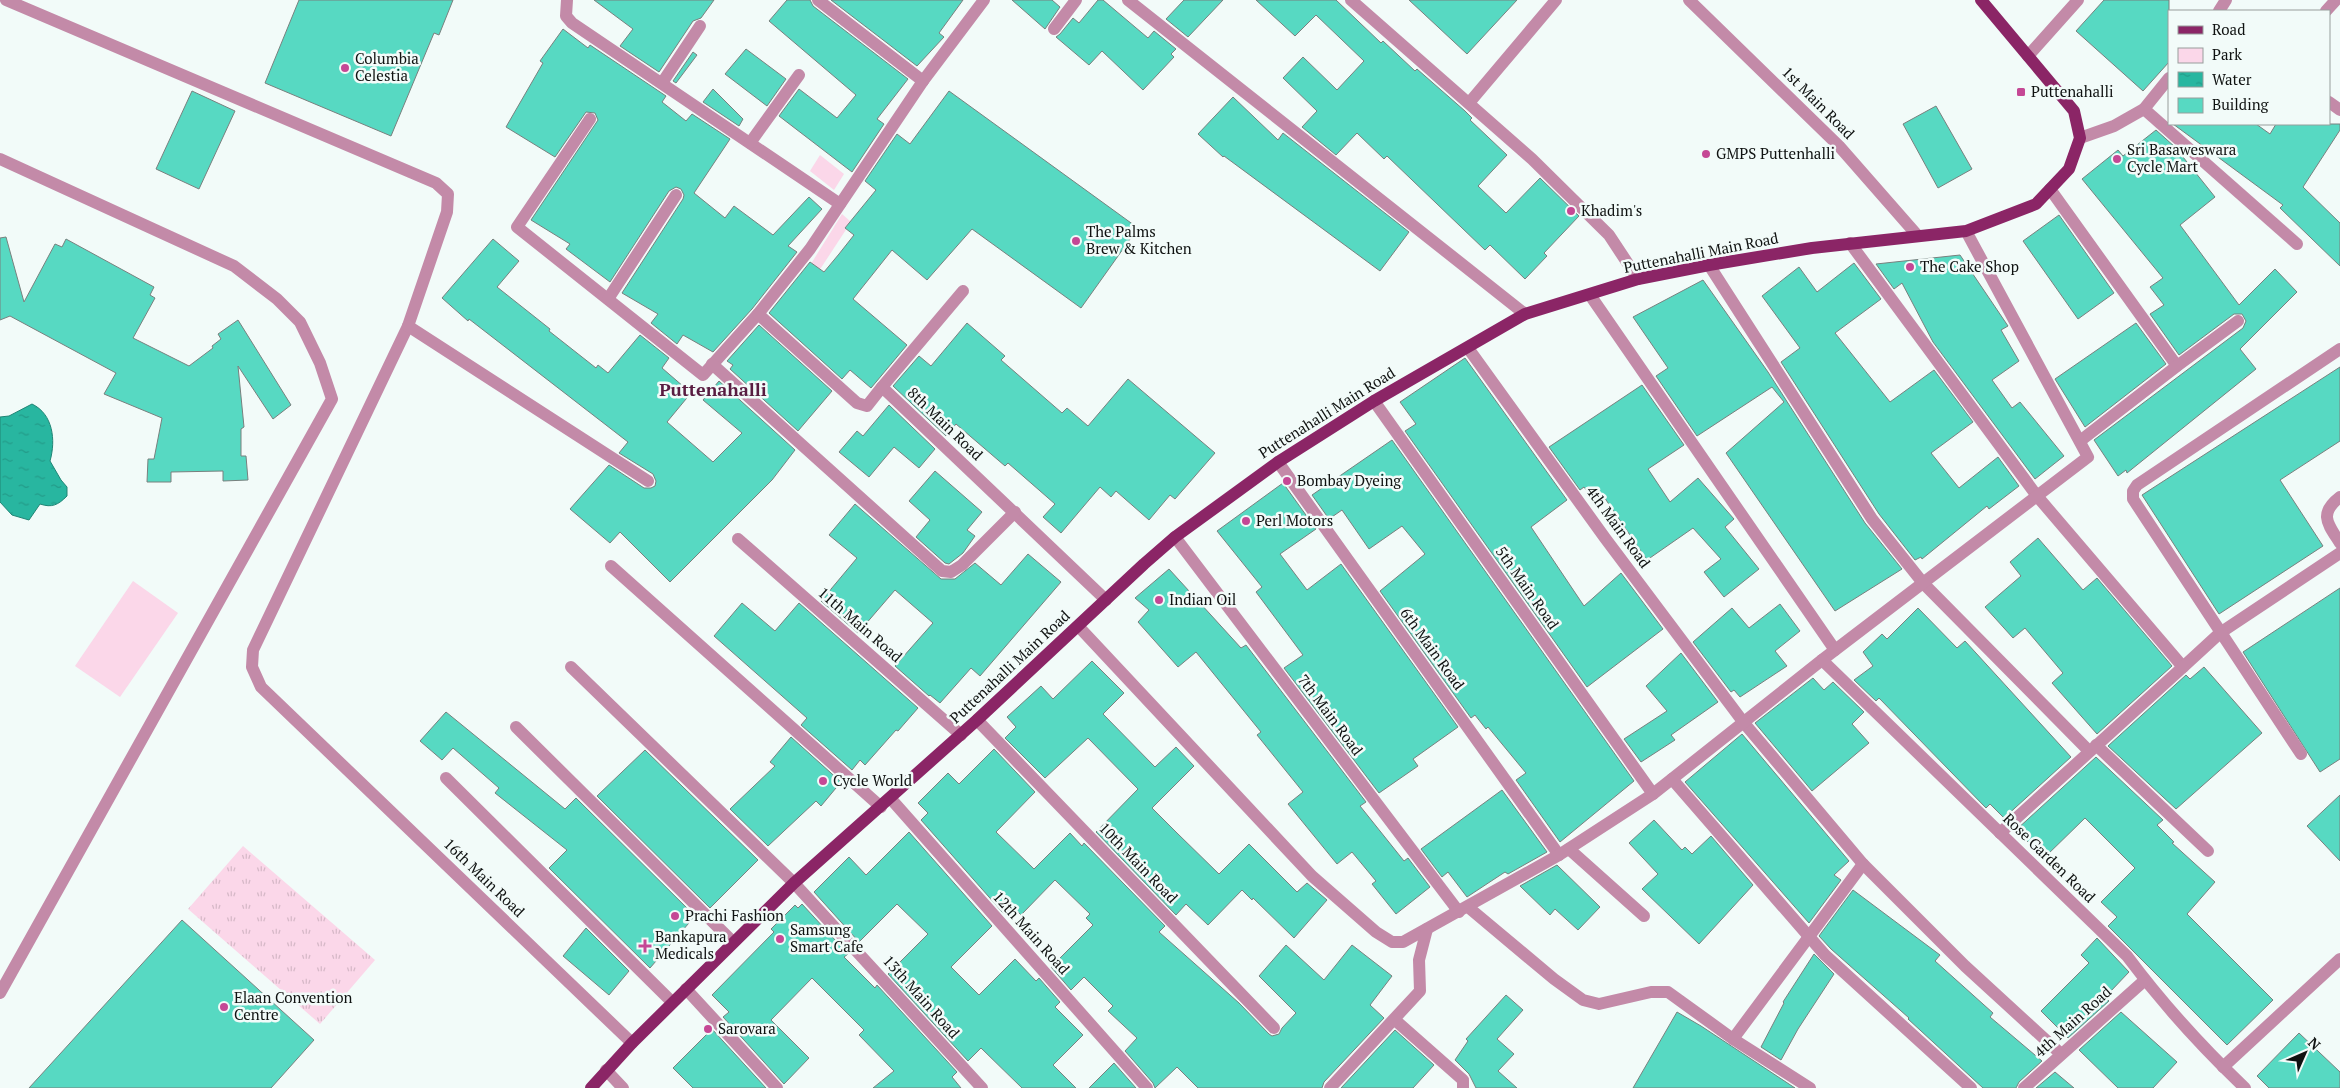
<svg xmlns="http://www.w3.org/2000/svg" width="2340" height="1088" font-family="'PT Serif',serif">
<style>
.grass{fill:url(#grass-tufts)}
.green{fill:#fbd7e9}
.water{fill:url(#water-ripples);stroke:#208575}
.building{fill:#57d9c2;stroke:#78807e}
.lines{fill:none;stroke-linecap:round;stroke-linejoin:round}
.minor{stroke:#c38aa8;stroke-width:12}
.major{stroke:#8b2566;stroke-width:12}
.poi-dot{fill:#c54895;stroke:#f2fbf9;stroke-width:2}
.labels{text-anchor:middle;stroke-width:5;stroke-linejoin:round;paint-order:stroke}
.poi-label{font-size:15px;fill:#0f1211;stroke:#f2fbf9;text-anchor:start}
.street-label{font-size:15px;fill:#0f1211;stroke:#f2fbf9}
.quarter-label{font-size:18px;font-weight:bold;fill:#581c41;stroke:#f2fbf9}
</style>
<defs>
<pattern id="grass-tufts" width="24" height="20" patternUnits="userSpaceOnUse" patternTransform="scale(1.25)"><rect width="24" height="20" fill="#fbd7e9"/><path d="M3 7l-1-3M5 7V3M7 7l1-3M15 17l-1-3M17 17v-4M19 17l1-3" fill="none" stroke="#d6b8c7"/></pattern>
<pattern id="water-ripples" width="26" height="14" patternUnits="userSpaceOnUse" patternTransform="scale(1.25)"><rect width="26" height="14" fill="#28b6a0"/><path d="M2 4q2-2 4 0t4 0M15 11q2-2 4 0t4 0" fill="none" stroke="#239b89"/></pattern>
</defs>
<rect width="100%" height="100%" fill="#f2fbf9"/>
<polygon class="grass" points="243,846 375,960 320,1024 188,909"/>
<g class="green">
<polygon points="820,155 844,174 834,190 810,171"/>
<polygon points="842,214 851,222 817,274 809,267"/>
<polygon points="133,581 178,613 120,697 75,666"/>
</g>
<path class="water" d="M32 404C53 414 56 440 50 461L61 480 67 487V496C58 505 52 508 40 504L29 520 12 515 0 502V417L9 416Z"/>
<g class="building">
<polygon points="299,0 453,0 439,35 434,33 391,136 265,83"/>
<polygon points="594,0 714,0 701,18 693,21 659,72 620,46 633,29"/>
<polygon points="787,0 810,0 813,6 908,79 877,119 884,124 852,172 779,116 799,89 837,118 856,95 769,21"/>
<polygon points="831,0 963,0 939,33 944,37 917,66"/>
<polygon points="1012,0 1052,0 1060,7 1045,29"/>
<polygon points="1098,0 1103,0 1148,38 1154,31 1176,49 1171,54 1174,57 1143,90 1102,51 1089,65 1056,37 1060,34 1073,18 1079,23"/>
<polygon points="1184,0 1223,0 1188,37 1166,19"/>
<polygon points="1256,0 1336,0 1381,43 1383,41 1415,71 1417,69 1465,111 1472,118 1470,120 1507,155 1478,186 1506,213 1540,178 1579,216 1544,253 1547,256 1525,279 1490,245 1485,250 1387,156 1384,159 1357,133 1336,155 1302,127 1317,111 1283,78 1303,57 1337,90 1364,61 1316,15 1295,36"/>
<polygon points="1409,0 1517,0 1467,54"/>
<polygon points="2104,0 2169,0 2169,62 2143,91 2076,31"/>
<polygon points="563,29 588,48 590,45 666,96 662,102 686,121 692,114 730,139 694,193 725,218 734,206 773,235 809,197 822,209 788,246 797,252 752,309 713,352 683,335 677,344 651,323 658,314 622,293 683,199 684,195 681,189 676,187 669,191 610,282 566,249 570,244 531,220 598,120 595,113 586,112 555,157 506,127 543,63 540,61"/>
<polygon points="746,49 786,79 767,106 725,74"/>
<polygon points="693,52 697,55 676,83 673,81"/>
<polygon points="713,89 743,119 739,126 703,102"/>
<polygon points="192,91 235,111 199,189 156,169"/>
<polygon points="949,91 1138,228 1081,308 972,229 927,280 892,250 853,299 907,345 871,388 850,370 842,379 769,313 810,262 824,272 839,254 854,235 845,228 876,190 865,181 897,134 910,144"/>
<polygon points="1233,97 1278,140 1283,133 1409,232 1380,271 1224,156 1223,157 1198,134"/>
<polygon points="1936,106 1972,169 1938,188 1903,124"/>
<polygon points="2173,124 2256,124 2270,134 2276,124 2340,124 2340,130 2303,187 2340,223 2340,266 2280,208 2283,205"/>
<polygon points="2156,130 2175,147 2215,197 2180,225 2239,305 2275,269 2297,292 2240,349 2256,369 2127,473 2126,470 2118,476 2094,440 2243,328 2246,321 2242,314 2234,314 2179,355 2150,314 2164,305 2150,287 2163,278 2082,179 2118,150 2123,156"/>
<polygon points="2059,215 2114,293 2078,319 2023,241"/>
<polygon points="6,237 24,302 55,244 62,247 66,239 154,287 150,295 155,298 133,338 189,366 213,348 212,346 221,339 218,334 238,320 291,405 273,419 238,366 244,427 241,429 241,456 246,456 248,480 223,481 223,471 171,472 171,482 147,482 148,459 154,459 162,418 104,394 116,373 10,316 0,320 0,238"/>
<polygon points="493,239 519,261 497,287 550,329 549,331 596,368 598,365 608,373 640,335 669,358 662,368 691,393 667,422 713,462 742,433 703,400 719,381 795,450 772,480 670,582 620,532 610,543 570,509 609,465 644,488 651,488 655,486 656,481 653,474 619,453 628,442 469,319 468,321 442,298"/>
<polygon points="1960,255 2008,326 2001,330 2019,361 1992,380 2012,408 2020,402 2064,456 2035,479 1933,342 1902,283 1894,289 1876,264"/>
<polygon points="1854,263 1881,299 1835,333 1890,402 1934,370 1973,422 1931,453 1959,488 1998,457 2019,486 1989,509 1987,506 1922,559 1921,557 1915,560 1879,514 1781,362 1800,348 1762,296 1799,267 1817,292"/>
<polygon points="1703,280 1768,372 1865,523 1902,569 1835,611 1726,453 1784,402 1772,387 1697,436 1656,376 1668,368 1633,317"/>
<polygon points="967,323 1005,356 1001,360 1062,413 1067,408 1088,426 1128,379 1215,453 1175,499 1170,495 1149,520 1116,491 1111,497 1100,487 1061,533 1043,517 1055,504 1008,463 1005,466 956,424 946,436 893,386 919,356 931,366"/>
<polygon points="2136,323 2166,364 2085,427 2055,379"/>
<polygon points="759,325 832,391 798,431 730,369 733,365 727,361"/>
<polygon points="1465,358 1567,500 1531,527 1584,606 1621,573 1663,629 1587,687 1405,431 1416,424 1400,402"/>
<polygon points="2340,367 2340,441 2280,480 2323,546 2219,614 2142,495"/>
<polygon points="1642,385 1684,445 1648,469 1670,502 1698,478 1734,519 1725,527 1759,569 1724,597 1704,572 1721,559 1693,528 1647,560 1604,497 1596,503 1584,487 1580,490 1549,447"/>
<polygon points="889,405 935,449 919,468 894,447 869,477 839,452 857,431 863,436"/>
<polygon points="1392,440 1634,781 1560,842 1516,780 1526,773 1488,727 1486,729 1475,715 1471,718 1380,591 1425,554 1402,526 1369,549 1342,510 1329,519 1312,495"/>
<polygon points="935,471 982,512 967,530 975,536 963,553 949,564 945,563 916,537 930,520 909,501"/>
<polygon points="1283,483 1316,529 1280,554 1307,590 1341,564 1458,727 1413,759 1418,766 1379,793 1284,668 1303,655 1256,592 1262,587 1217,531"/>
<polygon points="855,504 941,579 955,579 975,563 1001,585 1028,554 1061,582 980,676 971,668 940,703 930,695 929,696 895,666 933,623 895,590 858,633 821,601 857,558 829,535"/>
<polygon points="2038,538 2083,590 2097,578 2172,666 2097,734 2052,683 2063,673 2025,628 2013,638 1985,607 2021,576 2010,562"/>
<polygon points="1169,569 1241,648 1246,645 1366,802 1360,806 1404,861 1408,858 1430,887 1396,914 1372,884 1376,881 1352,852 1337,864 1288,804 1303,792 1257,735 1261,732 1196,652 1178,667 1138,622 1149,610 1135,598"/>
<polygon points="2340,588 2340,759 2320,772 2243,652"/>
<polygon points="742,603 775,631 799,603 918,708 898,731 896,730 865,765 860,760 852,770 801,725 807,718 714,636"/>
<polygon points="1780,604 1800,631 1775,651 1787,666 1740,697 1734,690 1731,692 1693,642 1732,608 1749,628"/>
<polygon points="1918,608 1957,648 1965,641 2071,757 2004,818 1990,804 1986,808 1879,698 1876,701 1854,680 1873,666 1863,652 1882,634 1887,639"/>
<polygon points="1681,653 1718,702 1671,735 1675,740 1641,762 1624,739 1667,711 1646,686"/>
<polygon points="1092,661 1124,693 1103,714 1155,767 1176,747 1194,766 1152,808 1177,833 1219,874 1249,844 1297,892 1307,883 1327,900 1294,938 1253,898 1252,900 1242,890 1208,925 1186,904 1176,915 1096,832 1138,789 1088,738 1045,778 1005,738 1016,727 1007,717 1041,686 1053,699"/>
<polygon points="2204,667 2262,733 2176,809 2108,746 2186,675 2190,679"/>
<polygon points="1813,678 1824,690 1833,682 1864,712 1852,724 1869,743 1812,791 1755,723"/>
<polygon points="446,712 565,809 576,798 695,916 650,968 549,868 567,850 495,793 499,788 453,748 442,760 420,741"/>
<polygon points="1742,734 1849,861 1834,875 1841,880 1809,923 1685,782"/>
<polygon points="791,737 841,782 821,806 816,801 768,846 730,809 775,766 770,762"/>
<polygon points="994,749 1035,792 996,832 1034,869 1070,833 1082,846 1084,843 1165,926 1159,932 1239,1003 1269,1034 1272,1036 1279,1034 1282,1028 1296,1013 1259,976 1286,945 1324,980 1352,945 1392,976 1370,1005 1384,1018 1324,1082 1322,1088 1198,1088 1177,1067 1155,1088 1153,1083 1125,1051 1137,1038 1108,1011 1113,1006 1084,977 1071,990 1051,967 1093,925 1086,918 1090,914 1055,880 1021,915 1012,906 1004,914 921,820 928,813 918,803 948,773 959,784"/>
<polygon points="645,750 758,860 710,908 597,796"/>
<polygon points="2096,757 2163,820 2157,825 2174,842 2172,843 2215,882 2187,914 2273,1000 2227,1045 2108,926 2117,917 2101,902 2135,868 2085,818 2044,858 2016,830"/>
<polygon points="1502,790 1547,852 1508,874 1505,872 1467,897 1448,872 1442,877 1421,849"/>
<polygon points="2340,795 2340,861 2307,826"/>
<polygon points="1654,820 1682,850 1685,847 1692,854 1711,836 1753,885 1699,944 1642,889 1658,874 1629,843"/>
<polygon points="909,832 992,926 951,967 979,995 1015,959 1036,981 1039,978 1060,1002 1055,1007 1083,1035 1053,1065 1076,1088 1022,1088 981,1048 968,1061 888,974 928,934 897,904 859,942 814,892 849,857 866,875"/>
<polygon points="1557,865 1600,907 1578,930 1555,909 1550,915 1520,886"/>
<polygon points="1853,890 1940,955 1935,961 1993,1013 1990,1017 2042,1061 2019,1082 2016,1088 1983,1088 1908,1019 1909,1018 1831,949 1819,936"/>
<polygon points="802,904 848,954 844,957 875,988 877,985 957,1072 952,1077 961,1088 873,1088 894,1071 859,1035 864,1030 812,978 771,1020 809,1058 784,1084 723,1017 729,1012 712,995 774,932 771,929 795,905 798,908"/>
<polygon points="182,920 314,1040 271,1088 29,1088"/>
<polygon points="586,928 629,971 609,995 563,956"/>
<polygon points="2097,938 2129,972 2110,992 2112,994 2107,999 2109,1001 2068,1038 2041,1011 2089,963 2081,955"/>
<polygon points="1814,954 1834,974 1798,1029 1781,1060 1761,1047 1784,1003 1783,1002"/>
<polygon points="1506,995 1523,1010 1497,1039 1514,1054 1498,1071 1517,1088 1476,1088 1469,1074 1455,1060 1468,1041 1466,1039"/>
<polygon points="1677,1012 1701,1026 1795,1088 1633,1088"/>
<polygon points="2121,1012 2177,1062 2153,1088 2118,1088 2079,1050"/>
<polygon points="712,1029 766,1088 693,1088 673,1068"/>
<polygon points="1395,1030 1434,1065 1413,1088 1341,1088"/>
<polygon points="2299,1033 2340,1072 2340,1088 2269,1088 2257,1076"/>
<polygon points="1114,1063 1136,1088 1089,1088"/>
<polygon points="2055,1072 2074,1088 2036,1088"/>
</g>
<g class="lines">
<g class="minor">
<polyline points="6,0 436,183 448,194 447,212 408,326 253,650 252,667 261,687 632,1043"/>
<polyline points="567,0 566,16 572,23 840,204"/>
<polyline points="818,0 923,81"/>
<polyline points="1128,0 1525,314"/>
<polyline points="1351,0 1532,159 1609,235 1638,279"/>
<polyline points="1689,0 1839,146 1917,235"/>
<polyline points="2219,11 2226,0"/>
<polyline points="2326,11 2336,0"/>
<polyline points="1054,29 1076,0"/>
<polyline points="2028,56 2078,0"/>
<polyline points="662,83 700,26"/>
<polyline points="2329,102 2340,110"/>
<polyline points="1469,103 1556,0"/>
<polyline points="2144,109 2297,244"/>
<polyline points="590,119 517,227 703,375 758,314 810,249 923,81 984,0"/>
<polyline points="2080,138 2114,126 2144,109 2169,78"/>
<polyline points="750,143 799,75"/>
<polyline points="0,159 234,266 277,299 300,322 320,363 332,399 0,993"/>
<polyline points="2050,189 2177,366"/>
<polyline points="1850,243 2037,496 2183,667 2000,833"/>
<polyline points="1709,265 1872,519 1923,583 2089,751"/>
<polyline points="1590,295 1835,650"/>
<polyline points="608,299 676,195"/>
<polyline points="758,314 857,403 867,406 882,387 1106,600"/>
<polyline points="408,326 648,481"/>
<polyline points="1468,348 1605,538 1744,723 1863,864 1965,966 2061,1054"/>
<polyline points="712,364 942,571 951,572 962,565 1015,512"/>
<polyline points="882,387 963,291"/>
<polyline points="1374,401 1653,794"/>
<polyline points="2080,441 2177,366 2238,321"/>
<polyline points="1278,462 1559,855"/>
<path d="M2340 497C2318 514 2328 524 2340 543"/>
<polyline points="1175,537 1459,912"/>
<polyline points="738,539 961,735"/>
<polyline points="611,566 881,807"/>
<polyline points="1079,627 1312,876 1376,932 1392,942 1403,942 1559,855 1653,794 1822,660 2088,457 1966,231"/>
<path d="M1822 660 2127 956C2162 1003 2203 1048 2245 1088"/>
<polyline points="571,667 794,883 982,1088"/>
<polyline points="2183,667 2220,633 2340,553"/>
<polyline points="977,720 1274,1028"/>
<polyline points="516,727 733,942"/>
<polyline points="2096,745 2208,851"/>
<polyline points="2301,754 2133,499 2133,491 2137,485 2340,349"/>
<polyline points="446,778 672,1002"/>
<polyline points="1672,779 1825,955 1971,1088"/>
<polyline points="891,799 1147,1088"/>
<polyline points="1569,849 1644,916"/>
<polyline points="1468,907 1554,979 1583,1000 1599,1004 1651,992 1668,992 1733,1039 1810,1088"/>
<polyline points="686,989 777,1088"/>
<polyline points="1395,1020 1463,1080 1463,1088"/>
<polyline points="1733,1039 1863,864"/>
<polyline points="2223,1067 2340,959"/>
<polyline points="606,1070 623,1088"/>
<polyline points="1330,1088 1420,991 1419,960 1427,929"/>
<polyline points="2024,1088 2145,980"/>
</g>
<polyline class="major" points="591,1088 632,1043 794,883 977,720 1144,564 1175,537 1278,462 1374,401 1525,314 1638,279 1709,265 1812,248 1966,231 2036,204 2069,169 2080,138 2074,111 1981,0"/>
</g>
<g class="poi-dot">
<circle cx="345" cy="68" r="5"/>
<rect x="2016" y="87" width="10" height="10" rx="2.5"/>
<circle cx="1706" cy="154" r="5"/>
<circle cx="2117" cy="159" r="5"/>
<circle cx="1571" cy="211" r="5"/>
<circle cx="1076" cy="241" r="5"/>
<circle cx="1910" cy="267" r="5"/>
<circle cx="1287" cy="481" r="5"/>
<circle cx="1246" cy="521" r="5"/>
<circle cx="1159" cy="600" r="5"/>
<circle cx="823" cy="781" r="5"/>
<circle cx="675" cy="916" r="5"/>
<circle cx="780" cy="939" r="5"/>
<path d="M642.5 938.5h5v5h5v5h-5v5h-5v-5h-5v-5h5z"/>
<circle cx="224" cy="1007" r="5"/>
<circle cx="708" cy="1029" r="5"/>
</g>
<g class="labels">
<g class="poi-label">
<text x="355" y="64">Columbia<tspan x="355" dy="17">Celestia</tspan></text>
<text x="2031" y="97">Puttenahalli</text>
<text x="2127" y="155">Sri Basaweswara<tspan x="2127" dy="17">Cycle Mart</tspan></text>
<text x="1716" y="159">GMPS Puttenhalli</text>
<text x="1581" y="216">Khadim's</text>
<text x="1086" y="237">The Palms<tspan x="1086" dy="17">Brew &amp; Kitchen</tspan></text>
<text x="1920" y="272">The Cake Shop</text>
<text x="1297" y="486">Bombay Dyeing</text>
<text x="1256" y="526">Perl Motors</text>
<text x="1169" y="605">Indian Oil</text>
<text x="833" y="786">Cycle World</text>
<text x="685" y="921">Prachi Fashion</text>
<text x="790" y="935">Samsung<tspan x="790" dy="17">Smart Cafe</tspan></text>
<text x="655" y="942">Bankapura<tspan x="655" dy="17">Medicals</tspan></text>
<text x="234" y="1003">Elaan Convention<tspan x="234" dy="17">Centre</tspan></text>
<text x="718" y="1034">Sarovara</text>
</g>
<g class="street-label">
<text transform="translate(1818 103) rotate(45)" y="5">1st Main Road</text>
<text transform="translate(1701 253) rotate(-11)" y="5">Puttenahalli Main Road</text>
<text transform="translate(1327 413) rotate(-32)" y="5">Puttenahalli Main Road</text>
<text transform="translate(945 424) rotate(44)" y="5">8th Main Road</text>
<text transform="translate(1618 527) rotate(54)" y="5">4th Main Road</text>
<text transform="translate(1527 588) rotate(55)" y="5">5th Main Road</text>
<text transform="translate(860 625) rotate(41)" y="5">11th Main Road</text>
<text transform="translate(1432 649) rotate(54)" y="5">6th Main Road</text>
<text transform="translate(1010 667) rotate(-43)" y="5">Puttenahalli Main Road</text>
<text transform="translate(1330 715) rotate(53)" y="5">7th Main Road</text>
<text transform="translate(2049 858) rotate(44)" y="5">Rose Garden Road</text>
<text transform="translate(1138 863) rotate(46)" y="5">10th Main Road</text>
<text transform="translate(484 878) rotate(44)" y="5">16th Main Road</text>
<text transform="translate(1031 933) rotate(48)" y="5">12th Main Road</text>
<text transform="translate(921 997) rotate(48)" y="5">13th Main Road</text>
<text transform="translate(2073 1022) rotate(-42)" y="5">4th Main Road</text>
</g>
<g class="quarter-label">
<text x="713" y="396">Puttenahalli</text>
</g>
</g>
<rect x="2168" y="10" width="162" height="115" fill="#f2fbf9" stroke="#979e9c"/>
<rect x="2178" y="26" width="25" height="8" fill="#8b2566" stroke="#979e9c"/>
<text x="2212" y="35" font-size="15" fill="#0f1211">Road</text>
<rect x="2178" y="48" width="25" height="15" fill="#fbd7e9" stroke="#979e9c"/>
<text x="2212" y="60" font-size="15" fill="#0f1211">Park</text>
<rect x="2178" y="72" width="25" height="15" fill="url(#water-ripples)" stroke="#979e9c"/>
<text x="2212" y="85" font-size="15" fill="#0f1211">Water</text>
<rect x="2178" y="98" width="25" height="15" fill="#57d9c2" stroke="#979e9c"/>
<text x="2212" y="110" font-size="15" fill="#0f1211">Building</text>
<g transform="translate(2305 1053) rotate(45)" stroke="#f2fbf9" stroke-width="4" paint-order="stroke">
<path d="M0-4L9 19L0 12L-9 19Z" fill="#0f1211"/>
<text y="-8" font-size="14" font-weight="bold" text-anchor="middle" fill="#0f1211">N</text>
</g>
</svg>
